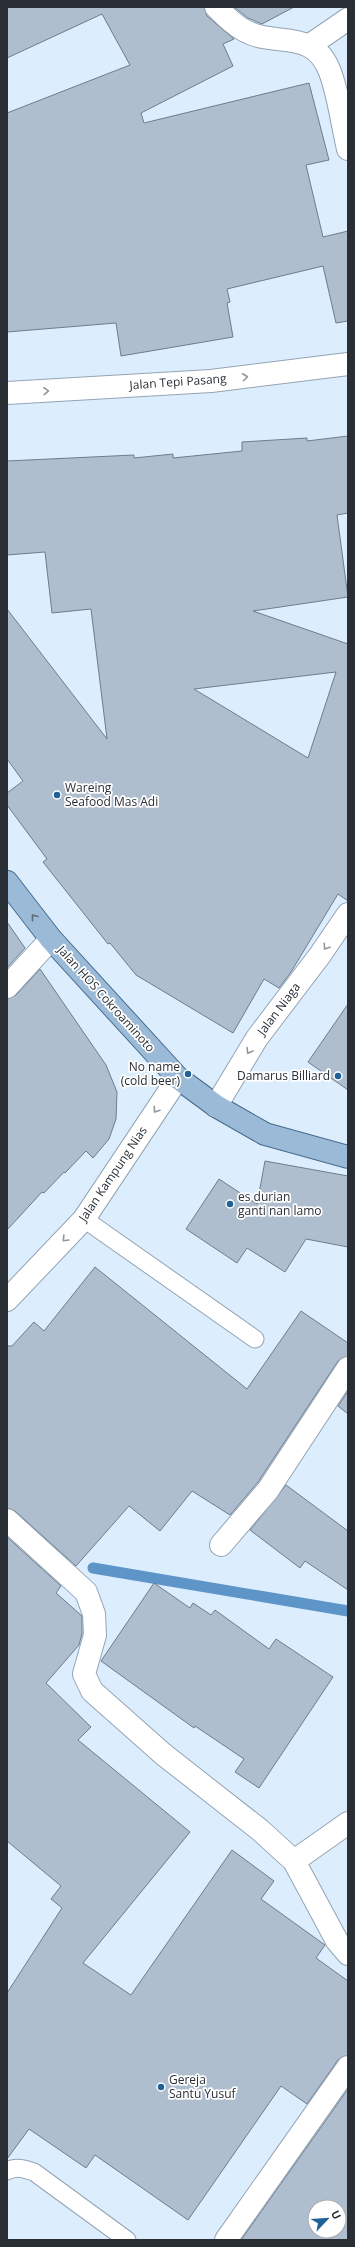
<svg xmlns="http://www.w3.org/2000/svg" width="355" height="2247" font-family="'Open Sans',sans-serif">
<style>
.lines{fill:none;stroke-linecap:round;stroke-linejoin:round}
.stream{stroke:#5d95c9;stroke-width:11}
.building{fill:#aebece;stroke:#6e7d8b;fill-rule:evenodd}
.service-casing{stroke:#94a4b4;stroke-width:19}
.minor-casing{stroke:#94a4b4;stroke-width:24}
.tertiary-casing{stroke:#94a4b4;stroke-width:24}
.secondary-casing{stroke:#94a4b4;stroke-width:24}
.primary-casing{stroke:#476b8c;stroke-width:24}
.service{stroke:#fff;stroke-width:17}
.minor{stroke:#fff;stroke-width:22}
.tertiary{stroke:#fff;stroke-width:22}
.secondary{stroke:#fff;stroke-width:22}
.primary{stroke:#9bbad7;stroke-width:22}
.oneway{stroke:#94969a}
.oneway2{stroke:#5c6d7d}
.poi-dot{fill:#206197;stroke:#fff;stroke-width:1.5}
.labels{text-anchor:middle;stroke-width:3.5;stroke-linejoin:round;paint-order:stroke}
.street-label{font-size:12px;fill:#282e34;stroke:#fff}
.poi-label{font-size:12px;fill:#282e34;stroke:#fff;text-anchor:start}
</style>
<rect width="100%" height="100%" fill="#dcedfe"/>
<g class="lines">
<polyline class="stream" points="93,1568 348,1611"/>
</g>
<g class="building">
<polygon points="7,7 204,7 207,16 234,39 223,44 233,66 141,113 144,123 309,83 329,160 306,165 323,237 348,231 348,321 336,323 323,266 227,289 230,302 227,303 233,337 121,356 116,323 7,332 7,113 130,65 102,14 7,58"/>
<polygon points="234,7 294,7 262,24 248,18"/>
<path d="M348 436V513L337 515 348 597 253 611 348 644V901L338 894 291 972 279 988 264 979 233 1033 136 975 110 943 108 944 43 862 47 859 7 805V793L23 781 7 759V609L107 739 91 609 52 613 45 552 7 555V461L134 455V458L173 454V458L242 451V442L307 438V441ZM336 672 308 758 194 689Z"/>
<polygon points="7,922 25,948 7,968"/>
<polygon points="40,969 106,1065 117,1092 116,1119 109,1139 93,1158 86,1151 65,1173 64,1172 44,1193 42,1192 7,1230 7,999 16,995"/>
<polygon points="348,1004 348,1090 308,1062"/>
<polygon points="265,1161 348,1176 348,1247 306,1239 285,1272 247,1248 237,1263 186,1229 219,1179 257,1204"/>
<polygon points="95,1267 247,1389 301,1311 348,1343 348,1356 338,1361 258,1482 230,1515 192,1491 160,1531 129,1506 76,1566 15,1511 7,1508 7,1346 12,1346 34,1322 44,1331"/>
<polygon points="348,1391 348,1414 338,1406"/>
<polygon points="286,1485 348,1531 348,1590 305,1561 300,1568 250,1530"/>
<polygon points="7,1537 61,1586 56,1593 82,1616 82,1634 79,1645 46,1683 91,1727 78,1740 190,1832 83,1963 131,1995 232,1850 274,1881 261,1899 325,1945 316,1958 348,1981 348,2055 338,2060 307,2104 281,2086 188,2220 95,2155 86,2168 29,2129 7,2159 7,1993 62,1908 51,1899 61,1886 7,1841"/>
<polygon points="154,1583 190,1608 193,1603 211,1615 215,1610 269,1649 276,1639 333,1677 259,1788 235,1772 244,1759 195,1726 194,1728 101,1661"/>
<path d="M348 2089V2240H241ZM315 2207H339V2231H315Z"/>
</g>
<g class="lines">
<defs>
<g id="service">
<polyline points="84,1219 255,1339"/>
<path d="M7 2171C16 2166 25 2169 34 2172L127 2240"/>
</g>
<g id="minor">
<path d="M216 7C223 14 233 24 242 29 273 49 313 26 330 72 339 96 342 124 348 149"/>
<polyline points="310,45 348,19"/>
<polyline points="7,987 51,939"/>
<polyline points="7,1520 86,1592 94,1614 95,1635 84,1674 92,1691 163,1754 260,1830 294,1861 337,1941 348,1954"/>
<polyline points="221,1545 268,1490 348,1368"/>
<polyline points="294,1861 348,1823"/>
<polyline points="226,2240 348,2067"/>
</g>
<polyline id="tertiary" points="7,393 211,381 348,364"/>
<g id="secondary">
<polyline points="216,1106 257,1038 320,955 348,914"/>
<polyline points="7,1300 84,1219 178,1078"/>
</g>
<polyline id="primary" points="7,882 51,939 178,1078 216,1106 265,1134 348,1157"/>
</defs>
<use href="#service" class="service-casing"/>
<use href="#minor" class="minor-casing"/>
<use href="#tertiary" class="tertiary-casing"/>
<use href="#secondary" class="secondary-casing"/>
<use href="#primary" class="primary-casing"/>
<use href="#service" class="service"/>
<use href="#minor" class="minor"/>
<use href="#tertiary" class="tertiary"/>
<use href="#secondary" class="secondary"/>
<use href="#primary" class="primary"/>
</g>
<defs><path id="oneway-chevron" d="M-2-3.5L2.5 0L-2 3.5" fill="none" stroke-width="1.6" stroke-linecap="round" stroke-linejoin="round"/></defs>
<g class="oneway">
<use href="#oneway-chevron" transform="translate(245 377) rotate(-7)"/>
<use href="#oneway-chevron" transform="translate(46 391) rotate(-3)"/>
<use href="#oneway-chevron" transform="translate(326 947) rotate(124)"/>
<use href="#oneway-chevron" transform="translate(249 1051) rotate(121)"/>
<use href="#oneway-chevron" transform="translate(156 1110) rotate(124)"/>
<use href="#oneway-chevron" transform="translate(65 1239) rotate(134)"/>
</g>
<use class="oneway2" href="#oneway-chevron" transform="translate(34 917) rotate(-128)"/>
<g class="poi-dot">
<circle cx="57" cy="795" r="4"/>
<circle cx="188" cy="1074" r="4"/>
<circle cx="338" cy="1076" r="4"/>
<circle cx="230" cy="1204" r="4"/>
<circle cx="161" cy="2087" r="4"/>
</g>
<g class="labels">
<g class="street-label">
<text transform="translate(178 382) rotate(-4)" y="4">Jalan Tepi Pasang</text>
<text transform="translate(106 999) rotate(48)" y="4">Jalan HOS Cokroaminoto</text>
<text transform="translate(279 1009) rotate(-53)" y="4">Jalan Niaga</text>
<text transform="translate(113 1174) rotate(-56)" y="4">Jalan Kampung Nias</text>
</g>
<g class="poi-label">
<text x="65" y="792">Wareing<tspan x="65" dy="14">Seafood Mas Adi</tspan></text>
<text x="180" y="1071" text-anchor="end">No name<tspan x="180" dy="14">(cold beer)</tspan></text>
<text x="330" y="1080" text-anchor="end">Damarus Billiard</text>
<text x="238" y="1201">es durian<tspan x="238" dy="14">ganti nan lamo</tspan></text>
<text x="169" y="2084">Gereja<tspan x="169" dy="14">Santu Yusuf</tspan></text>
</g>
</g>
<rect width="355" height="2247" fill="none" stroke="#282e34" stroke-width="16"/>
<g transform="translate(327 2219) rotate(65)"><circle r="19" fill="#ffffff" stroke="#a9abae"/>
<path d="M0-3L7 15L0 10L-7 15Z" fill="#206197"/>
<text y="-6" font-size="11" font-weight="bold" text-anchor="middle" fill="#282e34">U</text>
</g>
</svg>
